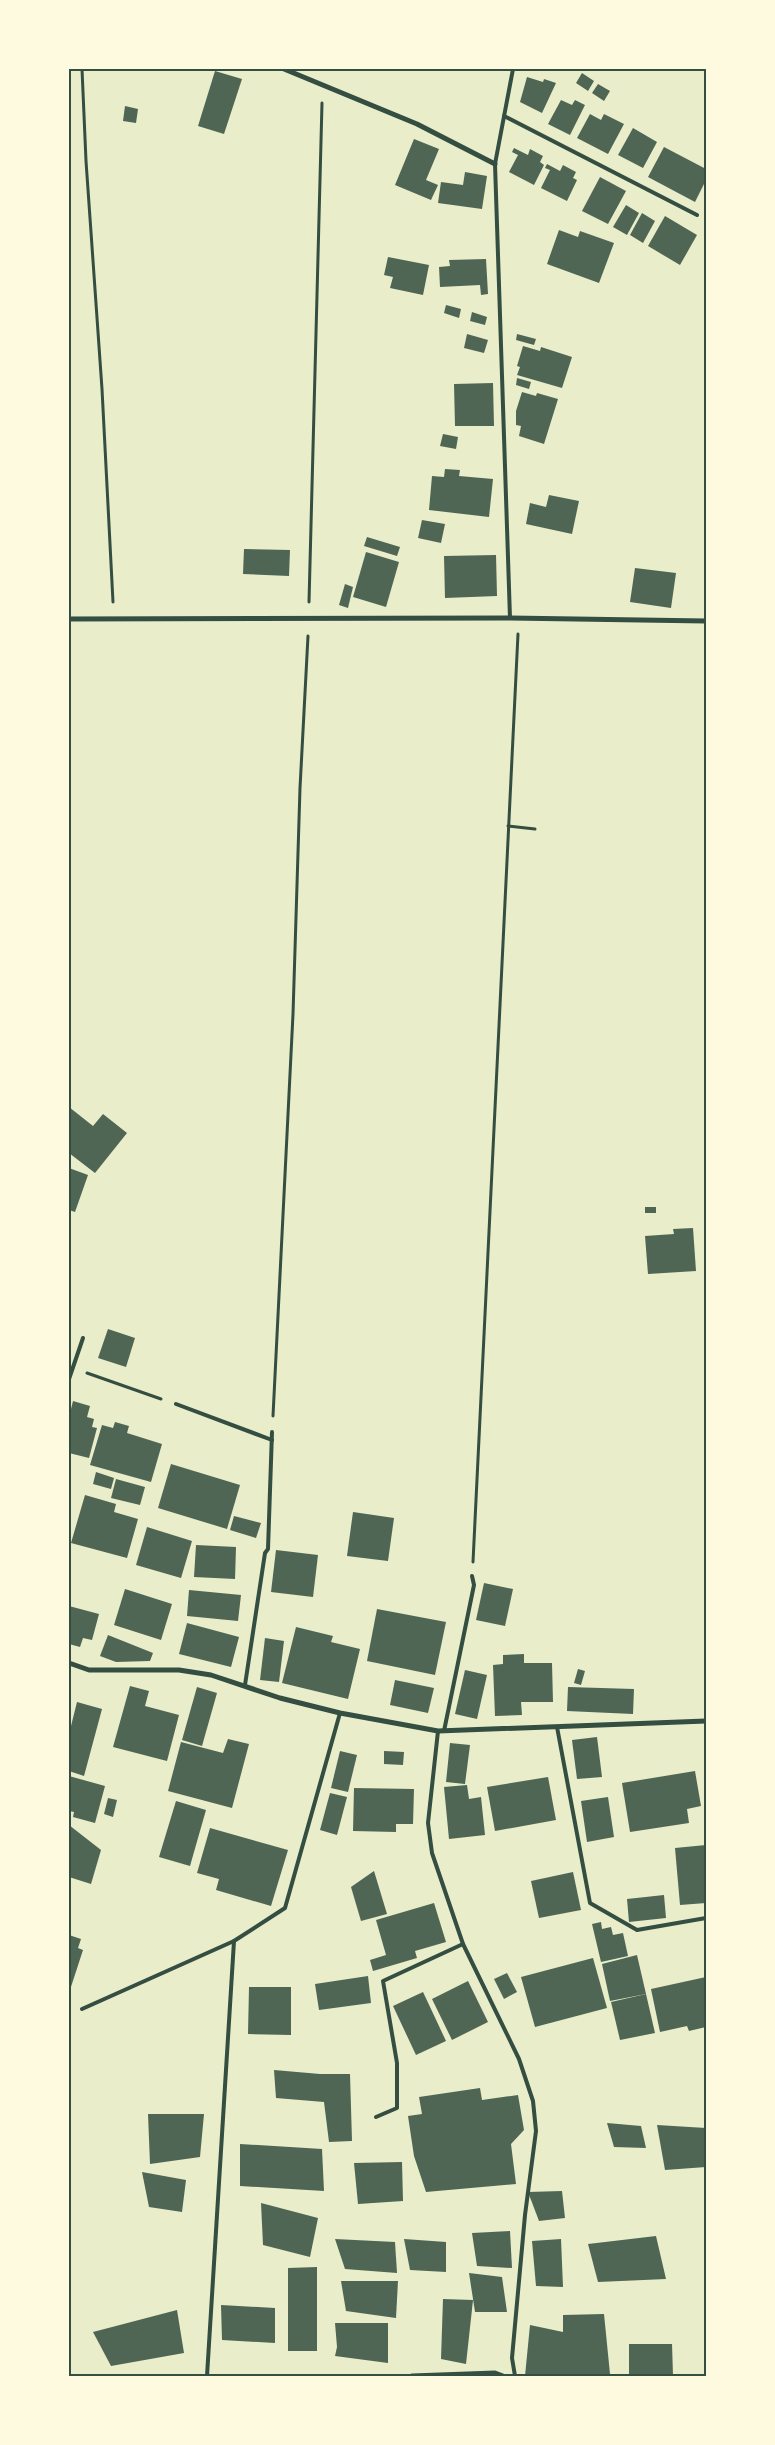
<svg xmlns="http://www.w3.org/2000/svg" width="775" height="2445" font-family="'Libre Baskerville',serif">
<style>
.building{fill:#4f6655}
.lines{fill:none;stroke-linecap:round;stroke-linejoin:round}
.path{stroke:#344e41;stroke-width:3}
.service{stroke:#344e41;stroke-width:4}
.minor{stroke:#344e41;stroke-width:5}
.neatline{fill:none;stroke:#344e41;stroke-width:2}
</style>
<rect width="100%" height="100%" fill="#e9edc9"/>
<g class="building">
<polygon points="215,71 242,79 224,134 198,126"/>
<polygon points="582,73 594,81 588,91 576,83"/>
<polygon points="527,77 543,82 544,79 556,83 542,113 520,102"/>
<polygon points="598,84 610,91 604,101 592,93"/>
<polygon points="561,100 572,105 575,100 585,105 570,135 548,124"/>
<polygon points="125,106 138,109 136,123 123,121"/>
<polygon points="590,114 601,120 604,114 624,124 608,154 577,138"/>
<polygon points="633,128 657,142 643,168 618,155"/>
<polygon points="414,139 439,149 426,180 438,185 431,200 395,185"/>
<polygon points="664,147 706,169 706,180 695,202 648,177"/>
<polygon points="514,148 528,155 530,149 543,156 540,162 544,165 534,185 509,172 518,155 512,152"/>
<polygon points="547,164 560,171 563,165 576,172 573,178 577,180 567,201 541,188 550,170 545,168"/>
<polygon points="465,172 487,176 482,209 438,203 441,182 463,185"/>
<polygon points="600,177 626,191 608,224 582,211"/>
<polygon points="626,205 639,213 627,235 613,227"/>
<polygon points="642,213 655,221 643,243 630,235"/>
<polygon points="665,216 697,235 680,265 648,246"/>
<polygon points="559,230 578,237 580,231 614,243 599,283 547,264"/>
<polygon points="388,257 429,265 423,295 390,288 393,277 384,275"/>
<polygon points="486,259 488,294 481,295 480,285 440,287 439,267 450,266 449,260"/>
<polygon points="446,305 461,309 459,318 444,313"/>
<polygon points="472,312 487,317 485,325 470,321"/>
<polygon points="467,334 488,340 484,353 464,348"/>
<polygon points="517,334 536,339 534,345 516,340"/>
<polygon points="523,346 540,351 541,347 572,357 562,388 517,375 520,367 517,366"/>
<polygon points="517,378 531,382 529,389 516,385"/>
<polygon points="493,383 494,426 455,426 454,384"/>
<polygon points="522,392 536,396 537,393 558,399 544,444 519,436 521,426 516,425 516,411"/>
<polygon points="443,434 458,437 456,449 440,446"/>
<polygon points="445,469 460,470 459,476 493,479 489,517 429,510 432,476 444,477"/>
<polygon points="549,495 579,501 572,534 526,524 530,503 546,507"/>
<polygon points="422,520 445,524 441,543 418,538"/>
<polygon points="367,537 400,547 397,556 364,546"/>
<polygon points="244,549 290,550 289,576 243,574"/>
<polygon points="366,552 399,562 386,607 353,597"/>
<polygon points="496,555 497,596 445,598 444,556"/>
<polygon points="635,568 676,573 671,608 630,602"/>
<polygon points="345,584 353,587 348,608 339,605"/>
<polygon points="69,1107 93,1126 103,1114 127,1133 95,1173 69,1153"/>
<polygon points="69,1168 88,1175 75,1212 69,1210"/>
<rect x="645" y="1207" width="11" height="6"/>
<polygon points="693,1228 696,1271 648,1274 645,1236 674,1234 673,1229"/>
<polygon points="108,1329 135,1338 126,1367 98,1358"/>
<polygon points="73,1401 90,1406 87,1417 94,1419 92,1427 97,1428 89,1458 69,1453 69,1417"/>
<polygon points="115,1422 129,1426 127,1433 162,1444 151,1482 90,1465 102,1425 113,1428"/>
<polygon points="171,1464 240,1485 227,1529 158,1508"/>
<polygon points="96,1472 114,1478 111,1489 93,1484"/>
<polygon points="116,1479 145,1487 140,1505 111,1498"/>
<polygon points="85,1495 116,1504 114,1512 138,1519 127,1558 71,1543"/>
<polygon points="353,1512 394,1518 388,1561 347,1556"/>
<polygon points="234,1516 261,1523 256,1538 230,1530"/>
<polygon points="147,1527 192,1541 181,1578 136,1565"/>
<polygon points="196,1545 236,1547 235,1579 194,1577"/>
<polygon points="276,1550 318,1555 313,1597 271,1592"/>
<polygon points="484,1583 513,1589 505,1626 476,1620"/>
<polygon points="125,1589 172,1604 161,1640 114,1625"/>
<polygon points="189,1590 241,1595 238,1621 187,1616"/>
<polygon points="69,1606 99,1614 92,1640 83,1638 80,1647 69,1644"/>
<polygon points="377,1609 446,1622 435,1675 367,1661"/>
<polygon points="187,1623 239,1637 231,1667 179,1654"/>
<polygon points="296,1627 333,1636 331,1642 360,1649 348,1699 282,1683"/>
<polygon points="108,1635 153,1653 150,1661 116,1662 100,1656"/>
<polygon points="265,1638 284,1641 279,1682 260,1680"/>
<polygon points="524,1654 524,1663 552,1663 553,1702 521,1702 522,1715 495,1716 493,1665 503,1664 503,1655"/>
<polygon points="578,1669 585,1671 581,1685 574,1683"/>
<polygon points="465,1670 487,1675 477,1719 455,1714"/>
<polygon points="395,1680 434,1688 428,1713 390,1705"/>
<polygon points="130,1686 149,1691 145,1706 179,1715 167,1761 113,1747"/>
<polygon points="197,1687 217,1693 202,1746 182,1740"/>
<polygon points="568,1687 634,1689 633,1714 567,1711"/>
<polygon points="77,1702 102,1709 84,1776 69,1771 69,1734"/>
<polygon points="597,1737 602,1777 577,1779 572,1740"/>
<polygon points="228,1739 249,1744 232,1808 168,1791 181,1742 223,1753"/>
<polygon points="450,1743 470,1745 465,1784 446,1782"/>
<polygon points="340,1751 357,1755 348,1792 331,1788"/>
<polygon points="384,1751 404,1752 403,1765 384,1764"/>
<polygon points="695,1771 701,1806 687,1809 689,1823 630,1832 622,1783"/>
<polygon points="69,1776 105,1786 95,1823 73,1817 74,1812 69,1811"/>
<polygon points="548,1777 556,1820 495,1831 487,1787"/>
<polygon points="467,1785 469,1799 481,1797 485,1835 449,1839 444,1787"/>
<polygon points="354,1788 414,1789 413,1824 396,1824 396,1832 353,1831"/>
<polygon points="330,1793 347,1797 337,1835 320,1830"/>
<polygon points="608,1797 614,1837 587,1842 581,1801"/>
<polygon points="108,1798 117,1800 113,1817 104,1814"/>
<polygon points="176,1801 206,1810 190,1866 159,1857"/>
<polygon points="69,1825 101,1850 91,1884 69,1877"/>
<polygon points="210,1828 288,1850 271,1906 216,1890 219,1879 197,1873"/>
<polygon points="706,1845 706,1903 680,1905 675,1848"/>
<polygon points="374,1871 387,1914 361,1921 351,1887"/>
<polygon points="573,1872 581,1910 539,1918 531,1881"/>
<polygon points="664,1895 666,1918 629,1922 627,1899"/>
<polygon points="434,1903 446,1942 415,1951 417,1958 373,1971 370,1960 386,1955 376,1920"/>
<polygon points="601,1922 602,1929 611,1927 613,1935 623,1933 628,1956 601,1962 592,1924"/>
<polygon points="69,1935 81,1939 78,1948 83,1950 69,1993"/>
<polygon points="637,1955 646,1994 610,2001 602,1964"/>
<polygon points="593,1958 607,2008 535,2027 521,1977"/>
<polygon points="507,1973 517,1992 504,1999 494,1979"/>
<polygon points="368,1976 371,2003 319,2010 315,1984"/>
<polygon points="706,1977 706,2027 689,2031 687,2026 660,2032 651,1989"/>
<polygon points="468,1981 488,2022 452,2040 432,1999"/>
<polygon points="249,1987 291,1987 291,2035 248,2034"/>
<polygon points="423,1992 446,2041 416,2055 393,2006"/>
<polygon points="646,1994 655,2033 620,2040 611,2002"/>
<polygon points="274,2070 320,2074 350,2074 352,2141 329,2142 324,2102 276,2098"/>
<polygon points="480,2088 482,2100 518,2095 524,2130 511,2144 516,2184 426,2192 414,2156 408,2116 422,2114 419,2097"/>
<polygon points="148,2114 204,2114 200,2157 150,2164"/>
<polygon points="607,2123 641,2126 646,2148 614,2147"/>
<polygon points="657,2125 706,2128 706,2167 665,2170"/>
<polygon points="240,2144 322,2149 324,2191 240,2186"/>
<polygon points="402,2162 403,2201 358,2204 354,2163"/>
<polygon points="142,2172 186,2180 182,2212 149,2207"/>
<polygon points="562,2191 565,2218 539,2221 528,2192"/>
<polygon points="261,2203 318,2218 310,2257 263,2245"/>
<polygon points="510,2231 512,2268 477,2266 472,2233"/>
<polygon points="656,2236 666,2279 598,2282 588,2244"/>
<polygon points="335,2239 395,2242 397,2273 345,2269"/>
<polygon points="404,2239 446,2242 446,2272 410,2270"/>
<polygon points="561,2239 563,2287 536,2286 532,2241"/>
<polygon points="317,2267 317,2351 288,2351 288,2268"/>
<polygon points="469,2273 502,2277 507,2312 475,2312"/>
<polygon points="341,2281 398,2281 396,2318 346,2311"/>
<polygon points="443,2299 473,2300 466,2364 441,2359"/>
<polygon points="221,2305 275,2308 275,2343 222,2340"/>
<polygon points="177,2310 184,2353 111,2366 93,2332"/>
<polygon points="604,2314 610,2374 525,2376 530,2325 563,2332 563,2315"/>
<polygon points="335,2323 388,2323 388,2363 335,2356 337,2347"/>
<polygon points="629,2344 672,2344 673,2376 629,2376"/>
</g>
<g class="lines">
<g class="path">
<polyline points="82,69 86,161 102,389 113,602"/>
<polyline points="309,602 322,103"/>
<polyline points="508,826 535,829"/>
<polyline points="87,1373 161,1399"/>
<polyline points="273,1416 293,1014 300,788 308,636"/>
<polyline points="473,1562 518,634"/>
</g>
<g class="service">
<polyline points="504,116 697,215"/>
<polyline points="510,618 495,164 513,69"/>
<polyline points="69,1379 83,1338"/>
<polyline points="176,1404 272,1440"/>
<polyline points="245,1685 265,1553 268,1549 272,1432"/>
<polyline points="557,1727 590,1903 637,1930 706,1918"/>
<polyline points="438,1731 428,1823 432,1853 463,1944 519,2059 533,2101 536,2131 525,2215 512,2358 515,2376"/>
<polyline points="444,1731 474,1585 472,1576"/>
<polyline points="82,2009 234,1941 285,1908 340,1713"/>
<polyline points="376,2117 397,2108 397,2063 383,1981 463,1944"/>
<polyline points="207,2376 234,1941"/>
</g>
<g class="minor">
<polyline points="284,69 417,124 495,164"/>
<polyline points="69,619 510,618 706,621"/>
<polyline points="69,1663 89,1670 179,1670 211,1675 280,1698 340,1713 438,1731 706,1721"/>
<polyline points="412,2376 495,2373 503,2376"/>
</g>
</g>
<rect width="775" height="2445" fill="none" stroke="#fefae0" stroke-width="140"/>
<rect x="70" y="70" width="635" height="2305" class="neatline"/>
</svg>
